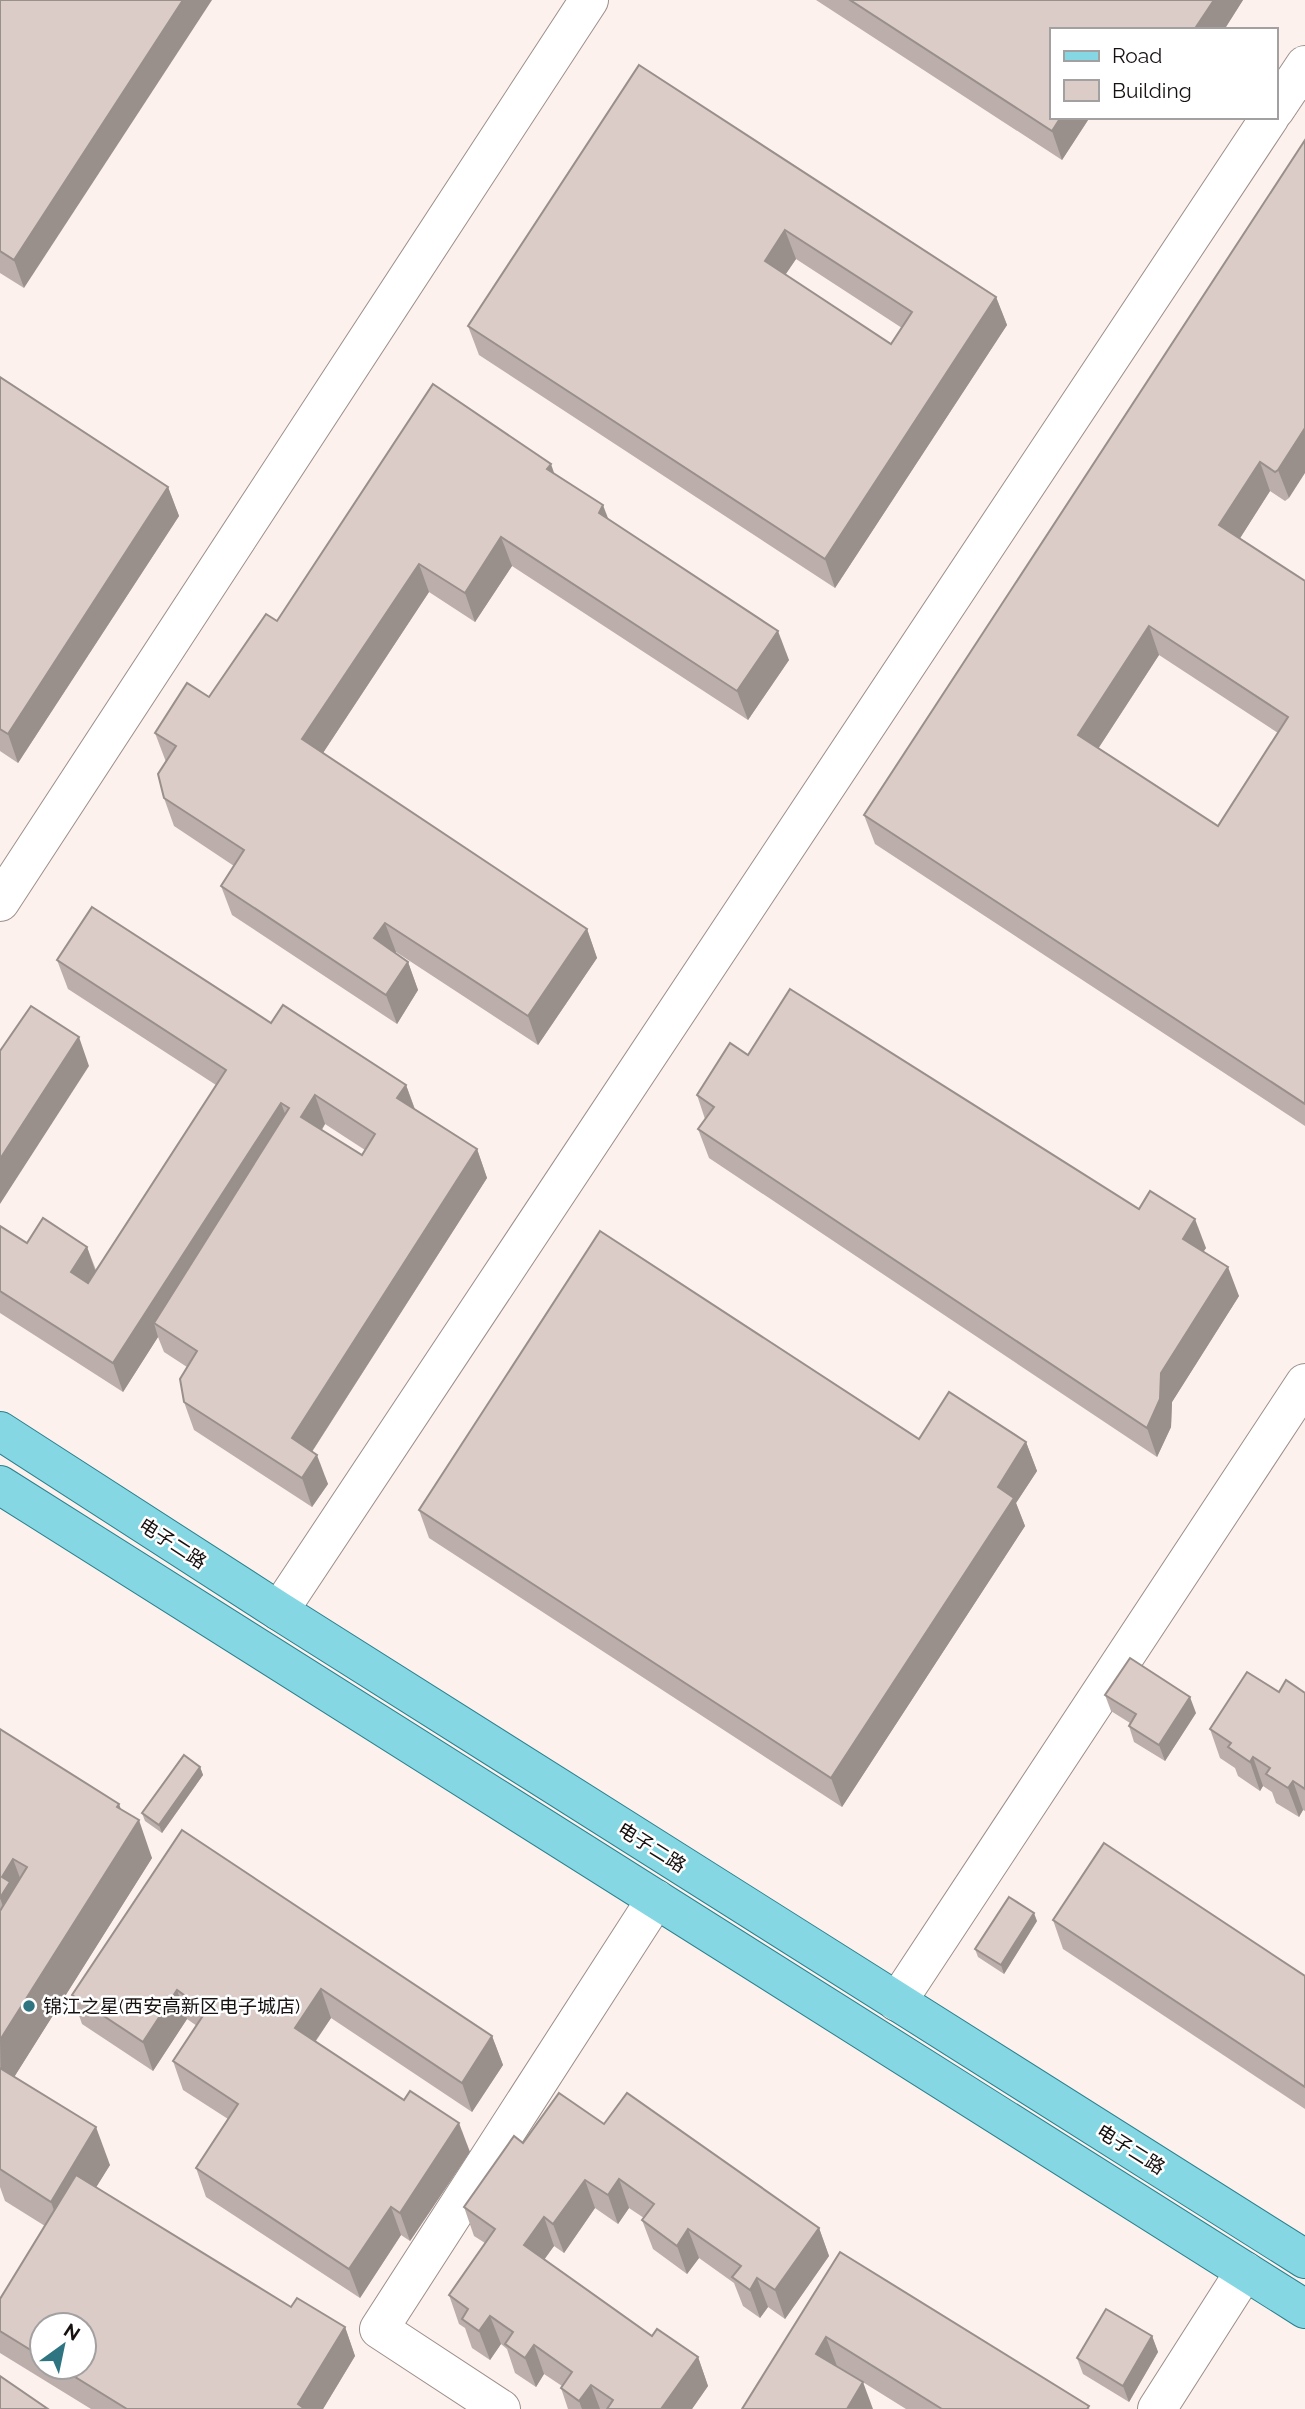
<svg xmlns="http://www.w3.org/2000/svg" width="1305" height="2409" font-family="Raleway,'Noto Sans SC',sans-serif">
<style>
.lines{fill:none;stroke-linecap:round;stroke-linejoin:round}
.minor-casing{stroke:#9c8f8a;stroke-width:40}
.major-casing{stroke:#29808e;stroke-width:40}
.minor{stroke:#fff;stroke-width:38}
.major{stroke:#85d7e3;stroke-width:38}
.wall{fill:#bcafab;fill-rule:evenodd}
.shaded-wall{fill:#998f8b}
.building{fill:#dbccc7;stroke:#998f8b;stroke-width:2;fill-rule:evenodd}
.poi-dot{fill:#2e7581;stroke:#fff;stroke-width:2.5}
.labels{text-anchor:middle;stroke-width:5;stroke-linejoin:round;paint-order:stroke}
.street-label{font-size:19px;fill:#171211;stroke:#fff}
.poi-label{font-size:19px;fill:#171211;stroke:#fff;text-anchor:start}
</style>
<rect width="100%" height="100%" fill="#fdf1ed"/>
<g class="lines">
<defs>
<g id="minor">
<polyline points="1275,110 1305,65"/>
<polyline points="0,902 589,0"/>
<polyline points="279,1611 1270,117"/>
<polyline points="897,2002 1305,1383"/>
<polyline points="501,2409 379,2329 656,1899"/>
<polyline points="1157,2409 1245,2271"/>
</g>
<g id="major">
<polyline points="0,1431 279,1611 1305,2259"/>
<polyline points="0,1485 1305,2309"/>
</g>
</defs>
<use href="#minor" class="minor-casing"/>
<use href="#major" class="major-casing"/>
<use href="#minor" class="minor"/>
<use href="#major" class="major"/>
</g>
<g class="wall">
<polygon points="0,0 24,288 0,273"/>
<polygon points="816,0 1243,0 1224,30 1051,30 1051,117 1090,117 1062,160"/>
<path d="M639 65 996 297 1007 325 835 588 479 355 468 326ZM796 259 902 328 891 344 785 275Z"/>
<path d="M1305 140 1289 498 1285 501 1270 491 1240 538 1305 581V1126L875 844 864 815ZM1159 655 1278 733 1218 826 1098 749Z"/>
<polygon points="0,377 168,487 179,516 18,763 0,751"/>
<polygon points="554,473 609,520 789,660 748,720 512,566 475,622 429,592 323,753 587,929 597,958 538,1045 396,952 395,953 408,962 418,990 397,1024 232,915 221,886 234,866 174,826 164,798 166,762 155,733 209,697 277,621"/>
<path d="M57 960 271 1023 406 1085 415 1109 477 1149 487 1178 312 1452 328 1484 312 1507 194 1430 184 1402 187 1367 164 1352 158 1337 123 1392 0 1313V1226L27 1243 87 1247 96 1270 216 1085 68 989ZM325 1124 365 1150 362 1155 322 1130Z"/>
<polygon points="748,1055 1139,1209 1206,1248 1203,1252 1239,1296 1172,1402 1171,1427 1157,1457 709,1158 698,1129 705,1119 697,1095"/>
<polygon points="919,1439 1026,1442 1037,1471 1016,1503 1025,1526 842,1807 429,1538 419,1510"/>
<polygon points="1279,1692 1305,1693 1305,1811 1303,1810 1299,1817 1276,1803 1272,1792 1263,1786 1260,1791 1238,1776 1235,1768 1220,1758 1210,1729"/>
<polygon points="1105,1695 1196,1713 1165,1761 1134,1742 1129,1726 1130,1723 1111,1711"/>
<path d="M0 1729 122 1810 152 1858 14 2077 110 2165 96 2187 291 2307 345 2327 355 2356 323 2409H91L0 2353V2299L45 2226 5 2201 0 2187ZM42 2325 84 2367H42Z"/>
<polygon points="200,1767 203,1775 162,1833 145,1821 142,1813"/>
<polygon points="182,1830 492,2036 503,2065 472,2112 331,2018 316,2041 470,2152 410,2241 401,2235 360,2298 206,2197 196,2168 228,2119 183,2090 173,2061 197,2026 187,2019 153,2071 82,2024 72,1995"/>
<polygon points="1053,1920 1305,1976 1305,2109 1063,1949"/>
<polygon points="1037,1921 1004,1974 978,1957 975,1949"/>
<polygon points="604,2124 819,2228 829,2256 785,2319 768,2307 760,2318 743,2306 734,2283 699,2258 687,2274 653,2249 642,2220 644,2218 629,2208 618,2224 595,2208 564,2253 554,2246 544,2259 652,2336 698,2357 708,2386 692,2409 568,2409 561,2388 562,2386 544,2374 536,2387 515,2373 507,2349 501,2344 490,2360 472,2348 465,2328 459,2324 449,2295 485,2243 474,2236 464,2207 523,2143"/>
<polygon points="840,2252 1090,2409 906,2409 837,2366 742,2409"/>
<polygon points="1152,2336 1158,2352 1129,2402 1083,2374 1077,2358"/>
</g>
<g class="shaded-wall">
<polygon points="183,0 212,0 24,288 14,260"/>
<polygon points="1214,0 1243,0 1224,30 1194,30"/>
<polygon points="1061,117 1090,117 1062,160 1052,131"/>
<polygon points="785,230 796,259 775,290 765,261"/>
<polygon points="996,297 1007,325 835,588 825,559"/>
<polygon points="1305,428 1305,473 1289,498 1278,470"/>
<polygon points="1260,462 1270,491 1230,554 1219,525"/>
<polygon points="551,464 561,493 547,469"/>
<polygon points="168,487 179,516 18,763 8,734"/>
<polygon points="603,505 614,534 599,513"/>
<polygon points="501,537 512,566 475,622 465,593"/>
<polygon points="419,564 429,592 313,768 302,739"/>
<polygon points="1149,626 1159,655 1088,764 1078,735"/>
<polygon points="778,631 789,660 748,720 737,691"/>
<polygon points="385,923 396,952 385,967 374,938"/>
<polygon points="587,929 597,958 538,1045 528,1016"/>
<polygon points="408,962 418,990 397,1024 386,995"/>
<polygon points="79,1037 89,1066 0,1204 0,1159"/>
<polygon points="406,1085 416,1113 397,1098"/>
<polygon points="315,1095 325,1124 311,1146 301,1117"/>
<polygon points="281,1103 292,1132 154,1323 158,1337 123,1392 113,1363"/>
<polygon points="477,1149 487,1178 302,1467 292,1438"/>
<polygon points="1195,1219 1206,1248 1193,1267 1183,1239"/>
<polygon points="87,1247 97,1276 81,1300 71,1272"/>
<polygon points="1228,1267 1239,1296 1172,1402 1171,1427 1157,1457 1147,1428 1161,1373"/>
<polygon points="1026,1442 1037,1471 1016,1503 1025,1526 842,1807 831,1778 998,1487"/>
<polygon points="317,1455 328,1484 312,1507 302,1478"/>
<polygon points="1190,1697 1196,1713 1165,1761 1159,1745"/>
<polygon points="1253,1757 1263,1786 1260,1791 1250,1762"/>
<polygon points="200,1767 203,1775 162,1833 159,1825"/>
<polygon points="1293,1781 1303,1810 1299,1817 1288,1788"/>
<polygon points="119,1804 130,1834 139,1820 152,1858 1,2098 0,2040"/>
<polygon points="13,1859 27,1897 14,1936 0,1898 2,1877"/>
<polygon points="1034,1913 1037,1921 1004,1974 1001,1965"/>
<polygon points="321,1989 331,2018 305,2056 295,2028"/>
<polygon points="177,1990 187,2019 153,2071 143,2042"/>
<polygon points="492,2036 503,2065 472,2112 462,2083"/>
<polygon points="459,2123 470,2152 410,2241 400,2213"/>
<polygon points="96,2127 110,2165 64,2239 51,2202"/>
<polygon points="619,2179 629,2208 618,2224 608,2195"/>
<polygon points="585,2180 595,2208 564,2253 553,2224"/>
<polygon points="391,2207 401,2235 360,2298 349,2269"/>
<polygon points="544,2217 554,2246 534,2274 524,2245"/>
<polygon points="819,2228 829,2256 785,2319 775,2290"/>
<polygon points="688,2229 699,2258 687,2274 677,2246"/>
<polygon points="757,2278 768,2307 760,2318 750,2290"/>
<polygon points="490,2316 501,2344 490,2360 479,2331"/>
<polygon points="345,2327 355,2356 323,2409 300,2409 298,2404"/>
<polygon points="1152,2336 1158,2352 1129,2402 1123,2386"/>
<polygon points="826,2337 837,2366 816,2354"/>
<polygon points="534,2345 544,2374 536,2387 525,2358"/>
<polygon points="698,2357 708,2386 692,2409 661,2409"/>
<polygon points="863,2382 873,2409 847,2409"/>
<polygon points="591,2385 600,2409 582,2409 579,2401"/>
</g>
<g class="building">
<polygon points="0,0 183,0 14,260 0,251"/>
<polygon points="850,0 1214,0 1194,30 1051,30 1051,117 1061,117 1052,131"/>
<path d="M639 65 996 297 825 559 468 326ZM785 230 912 312 891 344 765 261Z"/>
<path d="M1305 140V428L1278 470 1275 472 1260 462 1219 525 1305 581V1104L864 815ZM1149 626 1288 717 1218 826 1078 735Z"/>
<polygon points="0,377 168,487 8,734 0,729"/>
<polygon points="433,384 551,464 547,469 603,505 599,513 778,631 737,691 501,537 465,593 419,564 302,739 587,929 528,1016 385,923 374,938 408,962 386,995 221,886 244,850 164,798 158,774 176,746 155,733 187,683 209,697 266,614 277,621"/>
<path d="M92 907 271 1023 283 1005 406 1085 397 1098 477 1149 292 1438 317 1455 302 1478 184 1402 180 1379 197 1351 154 1323 289 1108 281 1103 113 1363 0 1291V1226L27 1243 43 1218 87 1247 71 1272 88 1283 226 1070 57 960ZM315 1095 375 1134 362 1155 301 1117Z"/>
<polygon points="790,989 1139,1209 1150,1191 1195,1219 1183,1239 1228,1267 1161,1373 1160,1399 1147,1428 698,1129 714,1107 697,1095 730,1043 748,1055"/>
<polygon points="31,1006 79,1037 0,1159 0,1051"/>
<polygon points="600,1231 919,1439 949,1392 1026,1442 998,1487 1014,1498 831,1778 419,1510"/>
<polygon points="1130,1658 1190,1697 1159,1745 1129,1726 1136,1714 1105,1695"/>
<polygon points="1247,1672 1279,1692 1286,1680 1305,1693 1305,1789 1293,1781 1288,1788 1266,1774 1270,1768 1253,1757 1250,1762 1228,1747 1231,1743 1210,1729"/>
<polygon points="0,1729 119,1804 117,1807 139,1820 0,2040 0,1911 27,1867 13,1859 2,1877 10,1882 0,1898"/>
<polygon points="184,1755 200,1767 159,1825 142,1813"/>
<polygon points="182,1830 492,2036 462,2083 321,1989 295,2028 404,2100 410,2091 459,2123 400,2213 391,2207 349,2269 196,2168 238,2104 173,2061 206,2011 177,1990 143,2042 72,1995"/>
<polygon points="1104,1843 1305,1976 1305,2087 1053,1920"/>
<polygon points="1009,1897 1034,1913 1001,1965 975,1949"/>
<polygon points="0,2068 96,2127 51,2202 0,2169"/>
<polygon points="559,2093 604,2124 627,2093 819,2228 775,2290 757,2278 750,2290 732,2277 741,2266 688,2229 677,2246 642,2220 654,2204 619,2179 608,2195 585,2180 553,2224 544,2217 524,2245 652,2336 657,2329 698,2357 661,2409 607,2409 613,2400 591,2385 579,2401 561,2388 572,2372 534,2345 525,2358 505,2344 513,2332 490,2316 479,2331 462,2319 468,2309 449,2295 495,2229 464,2207 514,2136 523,2143"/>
<polygon points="76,2175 291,2307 297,2298 345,2327 298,2404 305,2409 127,2409 59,2367 84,2367 84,2325 42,2325 42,2357 0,2331 0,2299"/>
<polygon points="840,2252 1089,2406 1087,2409 942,2409 826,2337 816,2354 863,2382 847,2409 742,2409"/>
<polygon points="1106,2309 1152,2336 1123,2386 1077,2358"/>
<polygon points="0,2376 48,2409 0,2409"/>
</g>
<circle class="poi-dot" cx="29" cy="2006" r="7"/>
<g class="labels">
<g class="street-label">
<text transform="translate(173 1543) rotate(33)" y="7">电子二路</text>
<text transform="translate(652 1847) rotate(32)" y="7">电子二路</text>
<text transform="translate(1131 2149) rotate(32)" y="7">电子二路</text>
</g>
<g class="poi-label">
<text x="43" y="2013">锦江之星(西安高新区电子城店)</text>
</g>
</g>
<rect x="1050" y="28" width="228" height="91" fill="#ffffff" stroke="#a2a0a0" stroke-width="2"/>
<rect x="1064" y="51" width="35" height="10" fill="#85d7e3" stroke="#a2a0a0" stroke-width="2"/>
<text x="1112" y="63" font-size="21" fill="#171211">Road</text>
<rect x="1064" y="80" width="35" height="21" fill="#dbccc7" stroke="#a2a0a0" stroke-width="2"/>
<text x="1112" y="98" font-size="21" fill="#171211">Building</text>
<g transform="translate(63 2346) rotate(33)"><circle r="33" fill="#ffffff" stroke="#a2a0a0" stroke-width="2"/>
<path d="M0-5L12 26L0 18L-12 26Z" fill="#2e7581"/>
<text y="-10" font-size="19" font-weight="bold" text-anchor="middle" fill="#171211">N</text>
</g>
</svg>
